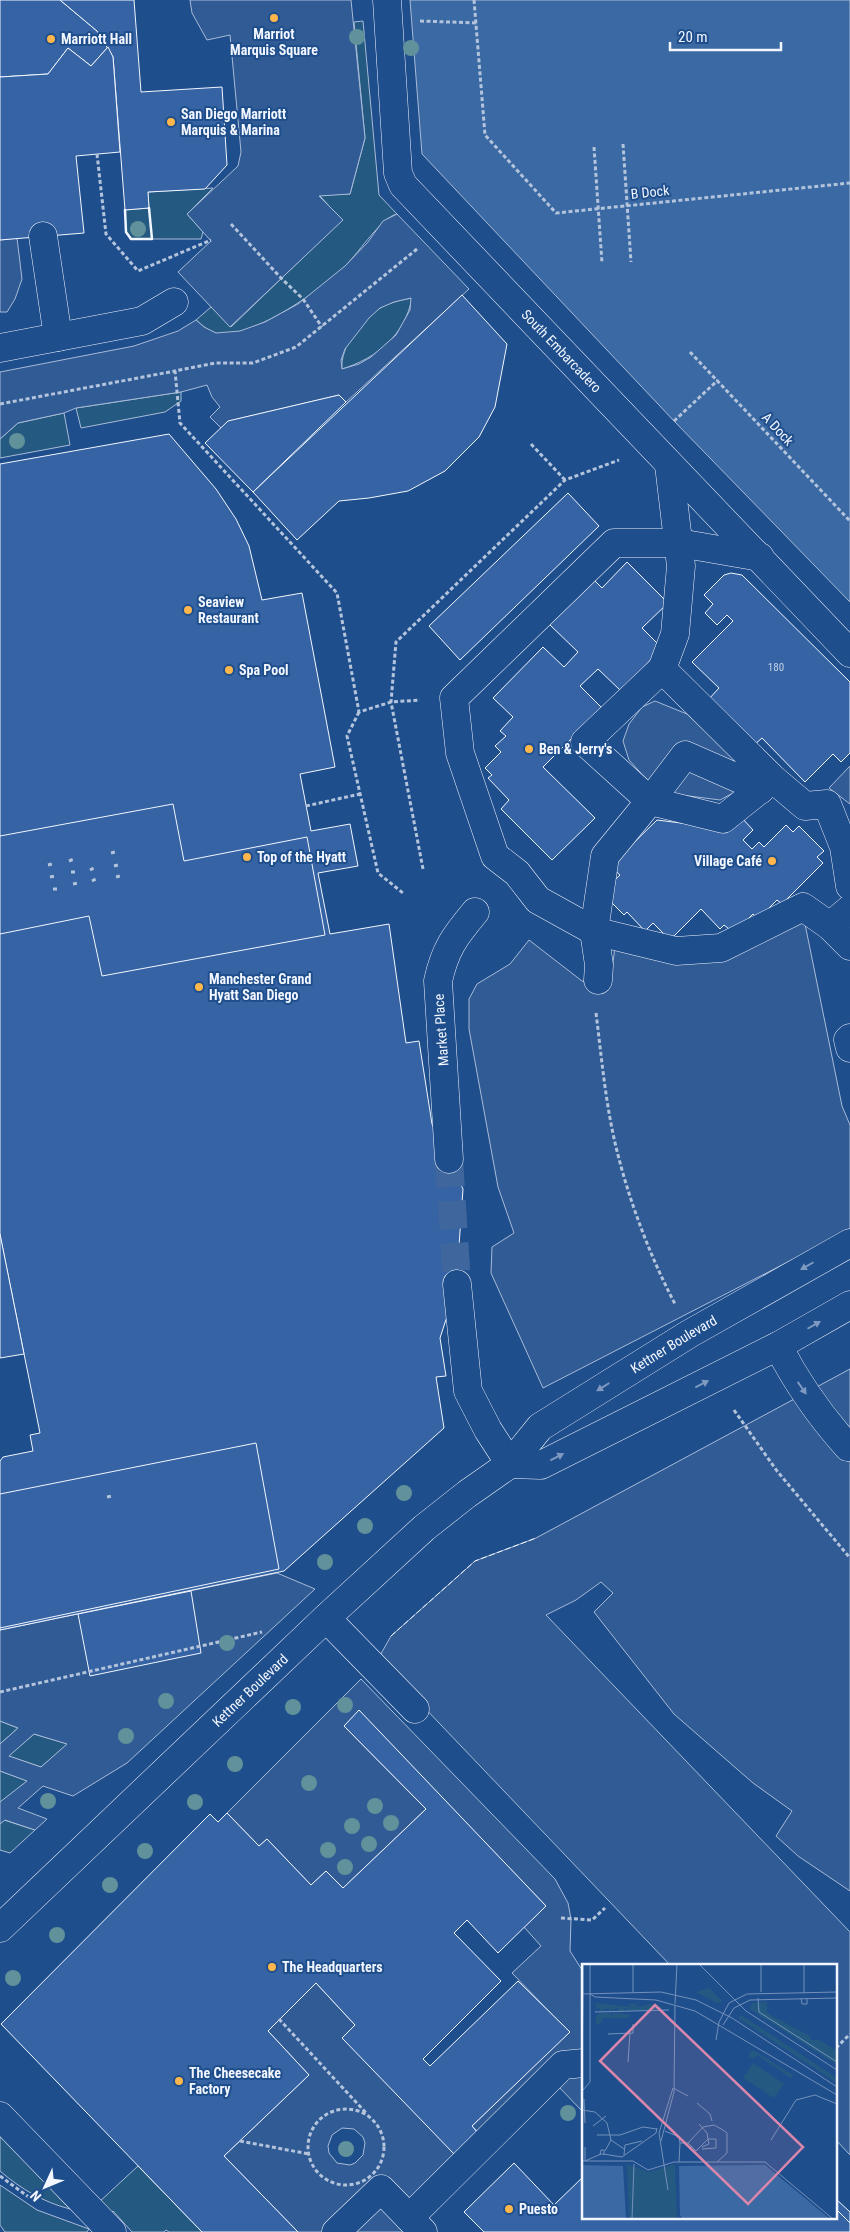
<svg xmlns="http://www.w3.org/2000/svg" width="850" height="2232" font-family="'Roboto Condensed',sans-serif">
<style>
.green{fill:#245a82;stroke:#a8bbd7}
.parking{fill:#305b95;stroke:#a8bbd7;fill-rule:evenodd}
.water{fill:#3b69a3;stroke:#a8bbd7}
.building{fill:#3563a3;stroke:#f2f6ff}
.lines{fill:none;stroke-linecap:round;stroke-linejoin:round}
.minor-tunnel{stroke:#3f679d;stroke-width:28;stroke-dasharray:28 14;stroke-linecap:butt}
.minor-casing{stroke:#f2f6ff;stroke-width:29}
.path{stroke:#b3c4dc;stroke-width:3;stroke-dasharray:4 2.5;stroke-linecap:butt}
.minor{stroke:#1f4e8c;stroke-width:28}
.fence{stroke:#f2f6ff;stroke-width:1;stroke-dasharray:6 2.5;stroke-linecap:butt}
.wall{stroke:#f2f6ff;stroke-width:2.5}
.tree{fill:#61919a}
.oneway{fill:#7e9ac0}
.poi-dot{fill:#ffb74d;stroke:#1f4e8c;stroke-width:2}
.labels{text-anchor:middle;stroke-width:4;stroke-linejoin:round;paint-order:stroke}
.number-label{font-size:11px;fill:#c3d1e8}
.poi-label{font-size:14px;font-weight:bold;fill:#f2f6ff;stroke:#1f4e8c;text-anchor:start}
.street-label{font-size:14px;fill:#f2f6ff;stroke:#1f4e8c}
.inset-road{fill:none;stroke:#7391ba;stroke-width:1}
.view{fill:#da87ad;fill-opacity:0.15;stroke:#da87ad;stroke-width:2.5}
.inset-edge{fill:none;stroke:#f2f6ff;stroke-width:2.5}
</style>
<rect width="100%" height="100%" fill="#1f4e8c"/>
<g class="green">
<path d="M363 21 379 195 397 214C382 217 359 252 347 264 325 288 248 342 215 333 207 330 202 325 196 320L211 307 231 327 342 220 319 195 350 194 365 138 354 22Z"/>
<polygon points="213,188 187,214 203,232 201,239 131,239 126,232 125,210 149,208 148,192"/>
<path d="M412 298C405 335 377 358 342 369 340 346 362 319 382 307 392 302 401 300 412 298Z"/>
<polygon points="181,392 181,401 165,412 81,428 76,408"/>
<polygon points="64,413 70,445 0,458 0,439 18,423"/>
<polygon points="0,1721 18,1728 0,1744"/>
<polygon points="34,1734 68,1744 41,1767 8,1756"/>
<polygon points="0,1771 28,1781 1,1802 0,1802"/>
<polygon points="4,1820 35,1830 10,1853 0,1850 0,1824"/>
<path d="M0 2135 70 2209C43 2202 21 2189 0 2171Z"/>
<polygon points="138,2166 202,2232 169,2232 166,2230 164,2232 132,2232 113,2211 108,2215 97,2204"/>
<polygon points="0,2185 37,2210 89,2229 87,2232 5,2232 0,2225"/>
</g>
<g class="parking">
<polygon points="190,0 351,0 365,138 350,194 319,196 343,220 230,327 178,272 211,241 187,214 238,166 241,152 230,35 207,40 192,13"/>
<path d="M397 214 469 289 346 402 339 395 229 421 221 428 210 417 220 407 212 397 207 385 181 392 76 408 64 413 18 423 0 439V372L134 346 178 331 196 320 204 327 216 333 240 331 265 322 298 304 345 266 368 242 383 221ZM411 298 410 310 396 335 371 357 359 364 342 369 341 360 345 349 369 318 380 308 394 302Z"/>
<polygon points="17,238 22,279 15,299 7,312 0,312 0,240"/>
<polygon points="655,701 687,714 738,759 744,787 720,800 658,792 629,760 623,741 629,724 642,707"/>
<polygon points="850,766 850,804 829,788"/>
<polygon points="804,919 842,1106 850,1125 850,1230 543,1388 491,1273 492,1247 514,1233 498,1187 469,1029 469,999 477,984 510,964 529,940 582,981 610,985 615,947 718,940"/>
<polygon points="850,1369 850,1891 798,1856 776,1836 792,1811 753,1783 674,1714 594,1612 613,1593 601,1582 576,1600 546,1615 850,1932 850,2155 836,2140 836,1966 671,1966 378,1659 391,1636 475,1561 536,1538"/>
<path d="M277 1573 315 1589 127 1763 73 1796 43 1786 18 1808 47 1819 35 1830 5 1820 0 1824V1802L27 1781 0 1771V1744L18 1728 0 1721V1630ZM34 1734 67 1744 41 1767 9 1756Z"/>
<path d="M361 1679 555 1879 568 1903 571 1919 570 1951 584 1973V2113L557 2085 418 2217 432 2232H298L224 2156 309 2075 268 2031 316 1983 355 2025 455 2154 477 2131 472 2126 569 2032 512 1973 541 1946 524 1927 546 1906 359 1711 344 1726 426 1809 343 1888 326 1871 311 1885 267 1839 259 1846 227 1813ZM342 2128 354 2129 363 2137 365 2143 363 2155 355 2163 350 2165 337 2163 329 2153 328 2146 332 2135Z"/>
</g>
<polygon class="water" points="410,0 850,0 850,602 674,421 422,154"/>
<g class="building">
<polygon points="0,0 60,0 97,31 108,47 91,66 68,48 48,74 0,77"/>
<polygon points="60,0 134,0 141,92 222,87 227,165 205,189 148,192 149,208 125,210 113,57 97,31"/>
<polygon points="108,47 113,57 120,152 76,156 84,233 0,240 0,77 48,74 68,48 91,66"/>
<polygon points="462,295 507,344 495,407 479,437 445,471 408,491 369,498 339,501 297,540 253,492"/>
<polygon points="339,395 346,402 253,492 205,443 228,421"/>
<polygon points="169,434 216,489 236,519 249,546 262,600 302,593 335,767 300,774 311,831 350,824 358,866 318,873 330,934 389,924 406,1043 419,1041 432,1124 463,1189 456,1289 440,1338 446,1376 436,1377 444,1428 284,1571 0,1630 0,1461 3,1457 33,1451 30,1435 40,1433 0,1235 0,464"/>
<polygon points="568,493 599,526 460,660 429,626"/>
<polygon points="627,562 668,603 642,628 662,648 621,691 598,669 580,686 602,708 543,767 595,818 552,860 501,809 509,800 488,778 492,775 485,768 501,752 495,746 506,736 500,731 513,717 493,698 543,647 564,667 578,652 549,624 593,579 602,588"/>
<polygon points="731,573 742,575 850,682 850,753 841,762 833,754 805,782 762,738 753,746 708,700 719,688 692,662 733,621 727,615 717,625 705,613 713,604 704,595 724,575"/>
<polygon points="173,804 184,861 307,837 325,935 102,976 89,916 0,934 0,836"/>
<polygon points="741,817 753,830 743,840 752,849 759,842 764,847 786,825 793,832 799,826 824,851 817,857 823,863 782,904 777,900 758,919 753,914 734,933 724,925 720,929 701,909 670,940 653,923 645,931 627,912 624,915 605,896 604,890 620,875 610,866 657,820 729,829"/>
<polygon points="0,1234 24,1354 0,1358"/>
<polygon points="256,1443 279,1569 0,1628 0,1494"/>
<polygon points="191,1591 201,1653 90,1676 78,1614"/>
<polygon points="359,1710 546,1906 498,1953 467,1920 454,1933 501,1981 423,2059 430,2066 518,1981 570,2032 472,2126 477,2132 455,2155 342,2038 355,2025 316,1983 268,2031 309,2075 224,2156 298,2232 202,2232 1,2024 210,1814 218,1822 227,1813 259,1846 267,1839 311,1885 326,1871 343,1888 426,1809 344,1726"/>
<polygon points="514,2163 554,2205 584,2176 584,2218 836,2218 836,2209 850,2223 850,2232 484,2232 464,2212"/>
<polygon points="836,2199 850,2212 850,2223 836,2209"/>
</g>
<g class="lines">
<polyline class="minor-tunnel" points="449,1159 457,1284"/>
<defs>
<g id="minor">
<path id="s1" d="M387 0 398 173 403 185 850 653"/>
<polyline points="43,236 58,337"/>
<polyline points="0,348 142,321 174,302"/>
<polyline points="760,557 679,543 614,543 454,698 460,753 495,856 517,873 538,900 594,931 676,951 721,948 803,907 830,926"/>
<polyline points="662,669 675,634 681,566 669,465"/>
<polyline points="760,790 751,784 685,755 650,801 585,742 662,669 773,779"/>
<polyline points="850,909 830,926 850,946"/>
<polyline points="598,980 599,965 594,931 605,856 650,801 723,819 773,779 805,806 827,804 844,847 850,886"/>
<polyline points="850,1038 848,1040 850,1048"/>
<path d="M449 1159 438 981C445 949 455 936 475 912"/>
<polyline points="457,1284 468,1391 488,1430 510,1464"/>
<path d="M778 1346C797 1383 820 1416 848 1447"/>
<polyline points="510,1464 541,1465 778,1346 850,1305"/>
<polyline points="326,1618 415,1709"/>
<path id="s2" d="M0 1928 326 1618 424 1528 467 1494 510 1464 540 1427 689 1334 850 1243"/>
<polyline points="0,2116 112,2232"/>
<polyline points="409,2218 563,2065 584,2063"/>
<polyline points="336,2232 381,2189 423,2232"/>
</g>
</defs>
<use href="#minor" class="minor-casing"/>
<g class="path">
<polyline points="474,0 485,135 556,213 850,183"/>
<polyline points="420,21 478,23"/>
<polyline points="623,144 631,262"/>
<polyline points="594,147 602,263"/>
<polyline points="97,154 106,234 138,271 211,240"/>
<polyline points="231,224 281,278 303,299 322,327"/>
<polyline points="417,249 296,347 253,363 215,363 175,371 180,423 337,593 359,712 391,702 420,700"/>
<polyline points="690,352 850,521"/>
<polyline points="0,404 175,371"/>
<polyline points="674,421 718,380"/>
<polyline points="531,444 565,480"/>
<polyline points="359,712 347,736 378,873 403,893"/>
<polyline points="306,806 360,794"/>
<polyline points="111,853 115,852"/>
<polyline points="69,861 74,859"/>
<polyline points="48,865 52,864"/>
<polyline points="114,866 118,865"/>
<polyline points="423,869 391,702 396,642 565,480 619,460"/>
<polyline points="90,870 94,868"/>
<polyline points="71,872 76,872"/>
<polyline points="50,877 55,876"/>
<polyline points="116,877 120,876"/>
<polyline points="92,881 96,879"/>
<polyline points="73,884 78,883"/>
<polyline points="53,889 57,889"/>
<path d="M596 1013C602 1061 606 1109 618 1155 631 1206 651 1258 675 1304"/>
<polyline points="734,1410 777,1471 850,1558"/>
<polyline points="107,1497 113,1496"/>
<polyline points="0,1692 262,1632"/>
<polyline points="561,1918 592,1920 605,1908"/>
<polyline points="279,2019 367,2114"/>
<polyline points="836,2048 850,2034"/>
<circle cx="346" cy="2147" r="38"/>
<polyline points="240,2141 309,2154"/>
<polyline points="0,2176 34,2201"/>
</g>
<use href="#minor" class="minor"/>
<polyline class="fence" points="391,1636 475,1561 536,1538"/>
<polyline class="wall" points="125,210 126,232 131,239 152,239 149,208"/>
</g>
<g class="tree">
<circle cx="357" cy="37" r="8"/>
<circle cx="411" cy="48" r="8"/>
<circle cx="138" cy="229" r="8"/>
<circle cx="17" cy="441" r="8"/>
<circle cx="404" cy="1493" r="8"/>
<circle cx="365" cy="1526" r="8"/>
<circle cx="325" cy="1562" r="8"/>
<circle cx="227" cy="1643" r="8"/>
<circle cx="166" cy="1701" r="8"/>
<circle cx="345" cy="1705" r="8"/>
<circle cx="293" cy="1707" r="8"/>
<circle cx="126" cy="1736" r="8"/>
<circle cx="235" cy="1764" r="8"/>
<circle cx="309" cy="1783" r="8"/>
<circle cx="48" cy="1801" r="8"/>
<circle cx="195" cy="1802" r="8"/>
<circle cx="375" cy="1806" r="8"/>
<circle cx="391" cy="1823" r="8"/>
<circle cx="352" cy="1826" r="8"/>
<circle cx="369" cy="1844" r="8"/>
<circle cx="328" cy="1850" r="8"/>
<circle cx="145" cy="1851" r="8"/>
<circle cx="345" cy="1867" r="8"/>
<circle cx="110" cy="1885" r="8"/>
<circle cx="57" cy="1935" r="8"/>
<circle cx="13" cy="1978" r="8"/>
<circle cx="568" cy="2113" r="8"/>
<circle cx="346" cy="2149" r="8"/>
</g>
<defs><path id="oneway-solid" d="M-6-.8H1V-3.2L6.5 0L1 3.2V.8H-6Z" transform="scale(1.25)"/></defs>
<g class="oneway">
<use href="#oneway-solid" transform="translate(807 1266) rotate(150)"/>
<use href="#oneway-solid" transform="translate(814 1325) rotate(-30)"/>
<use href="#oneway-solid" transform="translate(702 1384) rotate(-27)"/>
<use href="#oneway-solid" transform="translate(603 1387) rotate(148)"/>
<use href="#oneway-solid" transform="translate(802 1388) rotate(55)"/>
<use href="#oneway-solid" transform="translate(557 1457) rotate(-27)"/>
</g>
<g class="poi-dot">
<circle cx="274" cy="18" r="5"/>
<circle cx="51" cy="39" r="5"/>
<circle cx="171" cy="122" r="5"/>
<circle cx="188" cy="610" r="5"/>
<circle cx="229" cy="670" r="5"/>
<circle cx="529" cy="749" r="5"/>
<circle cx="247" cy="857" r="5"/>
<circle cx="772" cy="861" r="5"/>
<circle cx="199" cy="987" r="5"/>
<circle cx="272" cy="1967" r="5"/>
<circle cx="179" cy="2081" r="5"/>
<circle cx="509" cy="2209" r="5"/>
</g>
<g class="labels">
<g class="number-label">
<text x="776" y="671">180</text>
</g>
<g class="poi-label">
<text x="274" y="39" text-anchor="middle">Marriot<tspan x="274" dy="16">Marquis Square</tspan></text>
<text x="61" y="44">Marriott Hall</text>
<text x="181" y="119">San Diego Marriott<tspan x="181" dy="16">Marquis &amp; Marina</tspan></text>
<text x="198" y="607">Seaview<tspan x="198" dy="16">Restaurant</tspan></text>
<text x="239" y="675">Spa Pool</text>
<text x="539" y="754">Ben &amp; Jerry's</text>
<text x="257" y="862">Top of the Hyatt</text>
<text x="762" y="866" text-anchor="end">Village Café</text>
<text x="209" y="984">Manchester Grand<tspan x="209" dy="16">Hyatt San Diego</tspan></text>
<text x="282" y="1972">The Headquarters</text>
<text x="189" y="2078">The Cheesecake<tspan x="189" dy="16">Factory</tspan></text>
<text x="519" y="2214">Puesto</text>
</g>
<g class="street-label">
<text transform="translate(650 192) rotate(-6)" y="5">B Dock</text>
<text dy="5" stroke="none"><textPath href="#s1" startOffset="416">South Embarcadero</textPath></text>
<text transform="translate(778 429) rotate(47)" y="5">A Dock</text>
<text transform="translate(441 1030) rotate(-94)" y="5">Market Place</text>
<text dy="5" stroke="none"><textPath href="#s2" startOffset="895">Kettner Boulevard</textPath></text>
<text dy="5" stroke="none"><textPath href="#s2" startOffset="345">Kettner Boulevard</textPath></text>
</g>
</g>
<g transform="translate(582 1964)">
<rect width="255" height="255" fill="#1f4e8c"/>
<path d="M127 24 140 37 135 39 114 28ZM185 38V48L190 52 228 72 229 76H238L255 87V101L168 45 170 39ZM14 39 49 43 46 40H56L53 43 69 40 84 44 46 47 43 44 42 47H36V44L27 47V44L18 47 17 43 14 46ZM18 49H29V52L32 49 50 51 46 54H20V58L14 61V52ZM159 51 255 114V119L156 54ZM171 86 211 111 209 114 175 91 172 95 166 92ZM171 99 202 120 192 134 161 114ZM45 200 66 208 93 200 95 255H47Z" fill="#245a82"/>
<path d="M0 201 41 202 44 255H0ZM183 201 248 255H101L98 251 97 202Z" fill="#3b69a3"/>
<path class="inset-road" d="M1 0V30M117 0 164 47 255 106M179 0V28M222 0V29M51 28V0M0 30 79 28 114 36 150 54 255 123M8 30 13 33 74 36 113 47 255 131M8 30V0M176 34 177 48 255 98M219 34 220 40H225V34M93 40 95 0M13 48 87 46M137 58 147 39 165 30 255 28M141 61 152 44 168 36 255 34M26 70 51 69V60M134 76 137 58M46 98 48 69M0 107 1 30M91 124 106 132M1 126 8 118V30M2 135 3 159M115 139 128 150 130 157M0 146 13 148 25 159 29 176 23 187M11 162 24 152M83 167 97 173 98 179M15 171H38L61 163 75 165M29 176 42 185M189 176 214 136 233 131 255 140M79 177 92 128 93 41M106 179 121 163 132 161 141 166 145 169V189L135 198M3 183V197L19 190M120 185 134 184V175H126L127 180 120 183M19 186H22V190H18ZM21 190 40 193 74 169 75 164M42 191 43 181 60 177M0 197H51L66 206 92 198H183L251 255M97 198 98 179H106L114 187 126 175 125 169 117 160M86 226 77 169 91 124M50 255 52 200"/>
<path class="view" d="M73 41 221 183 166 240 18 97Z"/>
<rect width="255" height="255" class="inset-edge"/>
</g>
<g transform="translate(45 2187) rotate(226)" stroke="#1f4e8c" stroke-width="4" paint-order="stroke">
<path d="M0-4L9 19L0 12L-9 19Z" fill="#f2f6ff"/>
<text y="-8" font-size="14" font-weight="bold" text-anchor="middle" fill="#f2f6ff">N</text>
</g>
<path d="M670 42v8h111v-8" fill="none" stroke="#f2f6ff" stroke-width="2.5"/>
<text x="678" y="42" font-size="15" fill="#f2f6ff" stroke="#1f4e8c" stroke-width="4" paint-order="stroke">20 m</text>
</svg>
